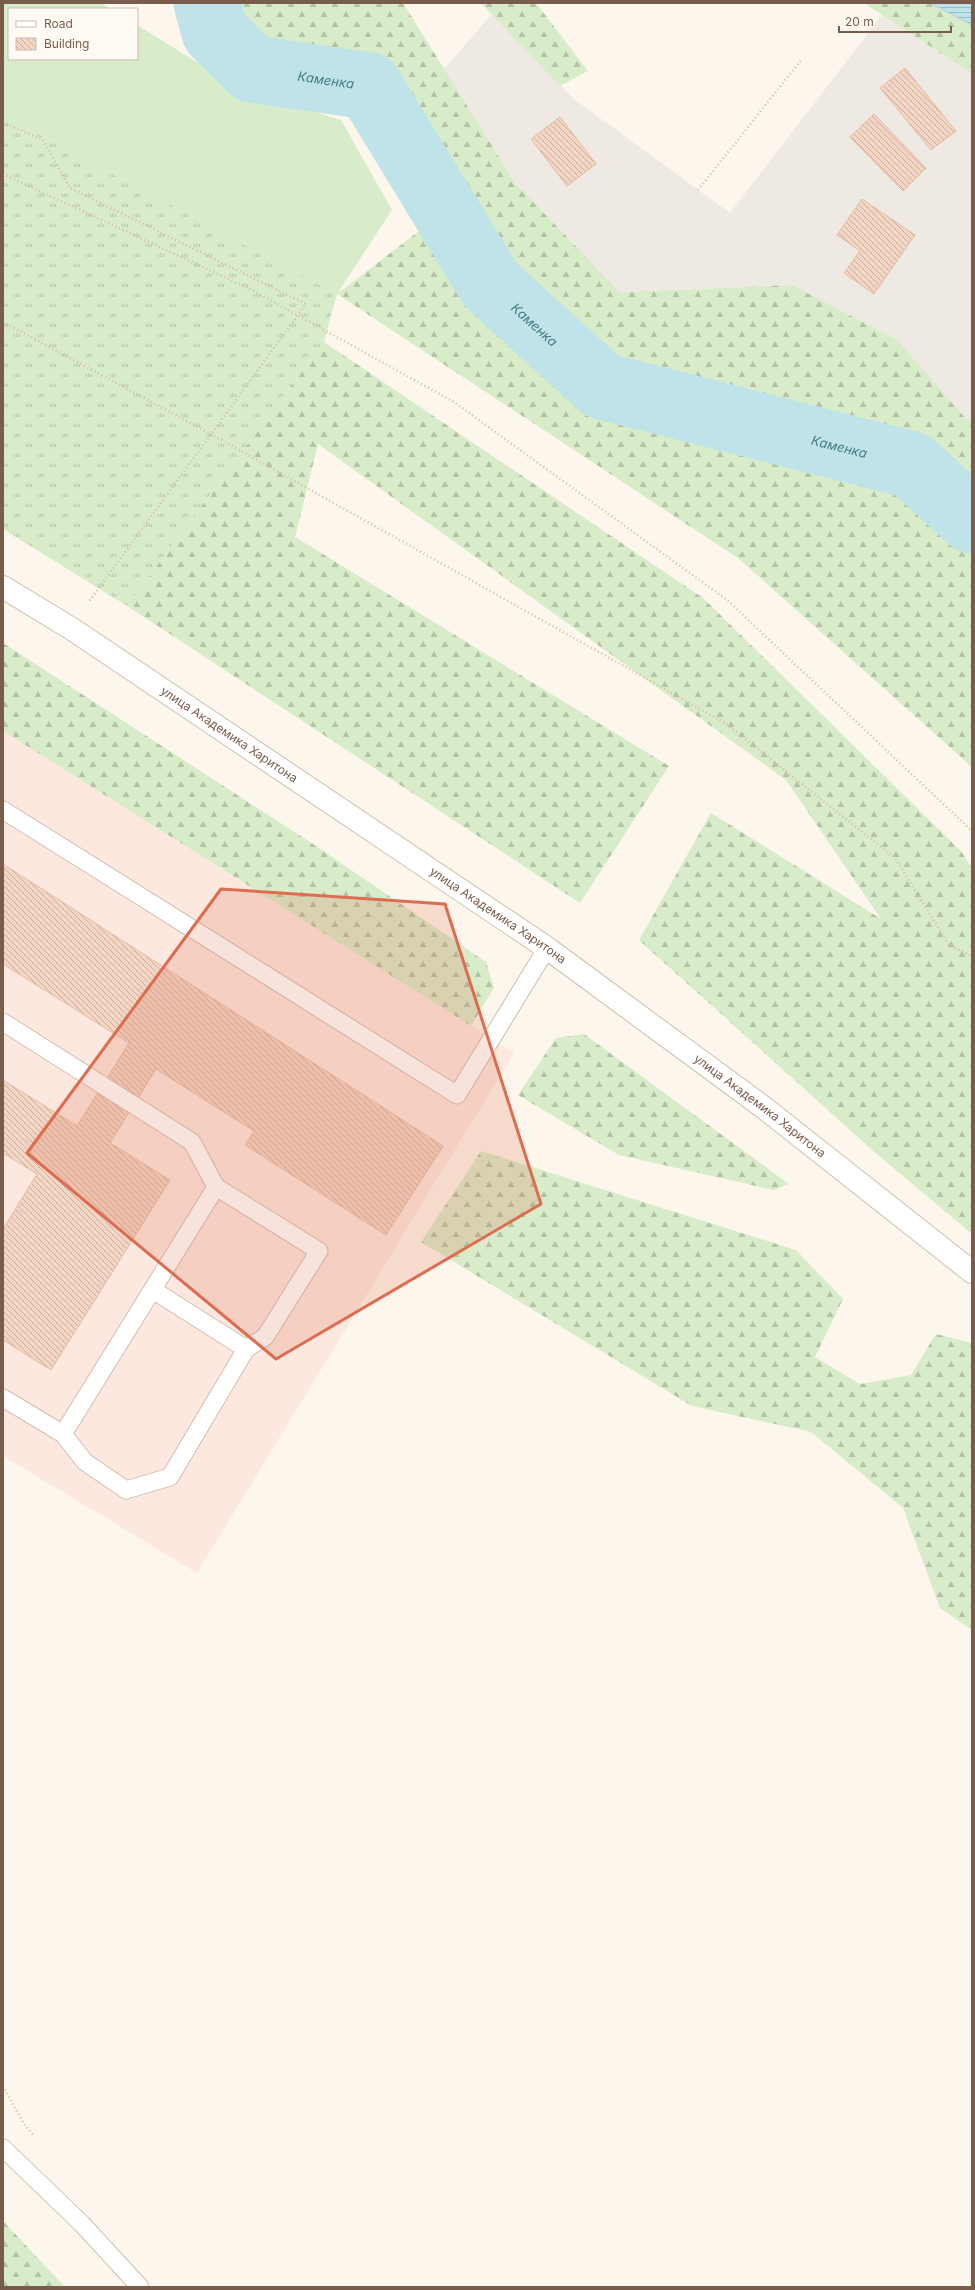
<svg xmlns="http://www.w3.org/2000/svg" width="975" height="2290" font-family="Inter,sans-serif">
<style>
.commercial{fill:#fde8e0}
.industrial{fill:#efe9e4}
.grass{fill:url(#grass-tufts)}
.forest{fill:url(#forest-firs)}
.garden{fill:#d8ecc9}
.water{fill:url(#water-rules);stroke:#a5d3da}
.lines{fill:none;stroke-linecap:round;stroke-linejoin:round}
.river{stroke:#bfe3e8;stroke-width:67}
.building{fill:url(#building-back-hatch);stroke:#e6bba3}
.service-casing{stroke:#d1beb0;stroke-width:19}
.tertiary-casing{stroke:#d1beb0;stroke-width:24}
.path{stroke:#d9b8a5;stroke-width:2.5;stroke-dasharray:1 3;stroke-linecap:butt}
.service{stroke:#fff;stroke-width:17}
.tertiary{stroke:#fff;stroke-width:22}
.marked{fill:#dc6d51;fill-opacity:0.2;stroke:#dc6d51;stroke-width:3;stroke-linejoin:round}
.labels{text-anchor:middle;stroke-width:3;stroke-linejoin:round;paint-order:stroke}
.street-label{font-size:12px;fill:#7a5c4d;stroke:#fffaf3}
.water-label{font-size:13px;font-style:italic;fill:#437c86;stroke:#fffaf3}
</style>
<defs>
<pattern id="grass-tufts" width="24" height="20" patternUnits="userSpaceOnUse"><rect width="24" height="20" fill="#d8ecc9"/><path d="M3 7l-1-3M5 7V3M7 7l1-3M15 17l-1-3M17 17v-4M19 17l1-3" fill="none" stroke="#b4c2a5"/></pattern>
<pattern id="forest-firs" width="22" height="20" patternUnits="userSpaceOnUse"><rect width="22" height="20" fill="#d8ecc9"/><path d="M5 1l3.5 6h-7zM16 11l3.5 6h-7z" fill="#b4c2a5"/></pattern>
<pattern id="water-rules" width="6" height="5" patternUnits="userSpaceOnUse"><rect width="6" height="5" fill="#bfe3e8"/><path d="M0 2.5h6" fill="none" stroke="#a0bbbe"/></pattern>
<pattern id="building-back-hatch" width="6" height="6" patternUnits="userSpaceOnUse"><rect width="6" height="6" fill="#f3d5c3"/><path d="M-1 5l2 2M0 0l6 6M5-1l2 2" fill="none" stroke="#cab0a1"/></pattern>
</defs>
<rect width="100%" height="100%" fill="#fdf6ec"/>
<polygon class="commercial" points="3,731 514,1053 197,1573 3,1456"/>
<polygon class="industrial" points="492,14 574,99 730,213 882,15 972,74 972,418 967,420 792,285 620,292 516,184 444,69"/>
<polygon class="grass" points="3,115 337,294 324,342 127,606 3,529"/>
<g class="forest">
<polygon points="194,3 403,3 516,184 620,292 792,285 897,340 967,420 972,418 972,767 738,558 337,294 423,228 358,99 297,86 213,63"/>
<polygon points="481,3 536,3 588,71 560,86"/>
<polygon points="864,3 929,3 972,25 972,74"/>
<polygon points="324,342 703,598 961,851 972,868 972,1234 879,1156 639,940 711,813 881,919 786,780 318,444 295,537 669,766 580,903 127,606"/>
<polygon points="3,643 310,842 486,962 494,988 471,1026 3,731"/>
<polygon points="584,1034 789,1184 774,1190 619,1155 518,1095 556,1038"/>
<polygon points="481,1151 796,1250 843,1299 815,1357 860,1384 911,1375 936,1334 972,1343 972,1630 940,1608 903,1508 811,1432 692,1406 421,1242"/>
<polygon points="3,2221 65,2287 3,2287"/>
</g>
<polygon class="garden" points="3,3 101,3 111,9 9,9 9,59 137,59 137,25 242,90 341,120 392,210 337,294 3,115"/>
<polygon class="water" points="929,3 972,3 972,25 930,3"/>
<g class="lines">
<path class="river" id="s1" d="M207 3 215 32 252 69 369 86 490 284 602 386 912 465 972 520"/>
</g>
<g class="building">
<polygon points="905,68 956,131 931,150 880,88"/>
<polygon points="874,114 926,168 903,191 850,137"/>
<polygon points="560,117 596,164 567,186 531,139"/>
<polygon points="862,199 915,235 874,294 844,273 860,251 837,235"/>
<polygon points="3,864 443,1146 386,1235 245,1145 254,1131 156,1069 110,1143 170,1180 51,1370 3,1340 3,1229 37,1174 3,1153 3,1080 77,1126 129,1043 3,964"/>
</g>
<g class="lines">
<defs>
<g id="service">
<polyline points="3,810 457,1095 547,948"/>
<polyline points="3,1022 192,1142 216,1187 63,1434 3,1398"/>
<polyline points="216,1187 319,1251 265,1337 246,1349"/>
<polyline points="63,1434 85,1462 126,1490 170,1477 246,1349 153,1290"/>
<polyline points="3,2148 82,2224 140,2287"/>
</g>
<g id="tertiary">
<path id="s2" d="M3 587 72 629 547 948 763 1107 972 1272"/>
</g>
</defs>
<use href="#service" class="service-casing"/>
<use href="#tertiary" class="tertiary-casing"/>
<g class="path">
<polyline points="3,122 43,140 70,188 306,304 88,603"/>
<polyline points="3,174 252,290 454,402 727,600 972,831"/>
<polyline points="698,190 802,59"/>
<polyline points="3,322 211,434 725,723 895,858 949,945 972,956"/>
<polyline points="3,2086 24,2124 34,2136"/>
</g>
<use href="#service" class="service"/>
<use href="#tertiary" class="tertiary"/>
</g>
<path class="marked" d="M221 889 445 904 541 1204 276 1359 27 1153Z"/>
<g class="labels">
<g class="street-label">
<text dy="4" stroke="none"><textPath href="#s2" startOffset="270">улица Академика Харитона</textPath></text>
<text dy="4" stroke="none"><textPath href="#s2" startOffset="594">улица Академика Харитона</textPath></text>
<text dy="4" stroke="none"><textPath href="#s2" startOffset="918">улица Академика Харитона</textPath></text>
</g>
<g class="water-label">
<text dy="5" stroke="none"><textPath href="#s1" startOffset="157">Каменка</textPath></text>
<text dy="5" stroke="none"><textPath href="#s1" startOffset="493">Каменка</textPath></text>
<text dy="5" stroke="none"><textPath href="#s1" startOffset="829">Каменка</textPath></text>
</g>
</g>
<rect width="975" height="2290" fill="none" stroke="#7a5c4d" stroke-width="8"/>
<rect x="8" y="8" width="130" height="52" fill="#fffaf3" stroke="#cabbb1"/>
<rect x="16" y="21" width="20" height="6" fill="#ffffff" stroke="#cabbb1"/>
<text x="44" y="28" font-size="12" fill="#7a5c4d">Road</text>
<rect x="16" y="38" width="20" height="12" fill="url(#building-back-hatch)" stroke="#cabbb1"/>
<text x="44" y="48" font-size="12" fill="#7a5c4d">Building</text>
<path d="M839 26v6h112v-6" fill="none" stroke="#7a5c4d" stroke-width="2"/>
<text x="845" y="26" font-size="12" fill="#7a5c4d" stroke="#fffaf3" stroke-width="3" paint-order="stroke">20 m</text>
</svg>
